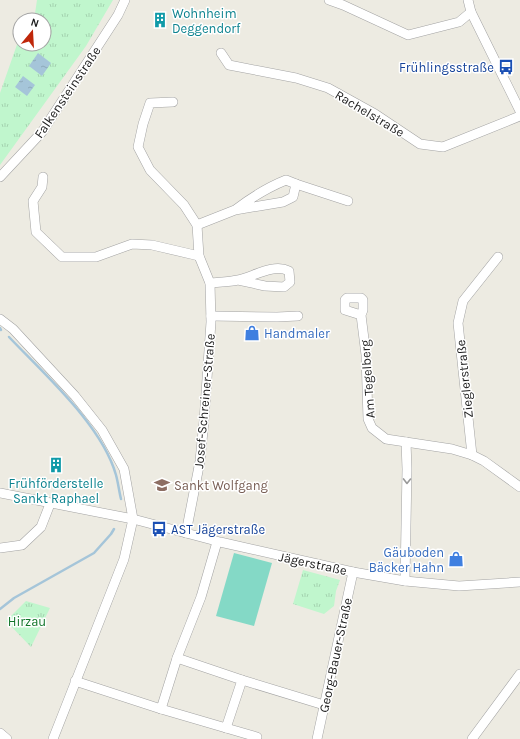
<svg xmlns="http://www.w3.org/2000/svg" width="520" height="739" font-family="Karla,sans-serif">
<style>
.park{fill:url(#park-tufts)}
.pitch{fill:#84d9c6}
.water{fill:url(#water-ripples)}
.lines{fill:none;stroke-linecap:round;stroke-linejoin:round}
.stream{stroke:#a5c5d9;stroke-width:2.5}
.street-casing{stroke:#a3a3a3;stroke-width:10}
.street{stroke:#fff;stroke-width:9}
.oneway{stroke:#999}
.labels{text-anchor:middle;stroke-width:3;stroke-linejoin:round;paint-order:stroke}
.culture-label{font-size:13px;fill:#0d838f;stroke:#fff;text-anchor:start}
.transit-label{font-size:13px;fill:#164399;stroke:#fff;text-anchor:end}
.street-label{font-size:13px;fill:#1c1c1c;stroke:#fff}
.shop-label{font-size:13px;fill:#366cbe;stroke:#fff;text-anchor:start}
.education-label{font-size:13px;fill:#785e54;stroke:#fff;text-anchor:start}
.park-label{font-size:13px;fill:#107429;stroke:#fff}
</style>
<defs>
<pattern id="park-tufts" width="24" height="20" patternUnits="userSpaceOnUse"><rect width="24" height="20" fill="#c0f6cd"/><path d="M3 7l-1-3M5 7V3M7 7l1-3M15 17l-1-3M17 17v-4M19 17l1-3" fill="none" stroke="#a4d2af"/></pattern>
<pattern id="water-ripples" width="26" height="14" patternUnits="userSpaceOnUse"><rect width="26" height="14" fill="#a5c5d9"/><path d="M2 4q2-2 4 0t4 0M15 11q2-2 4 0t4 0" fill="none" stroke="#8da9ba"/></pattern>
</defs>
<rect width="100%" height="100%" fill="#edebe2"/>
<g class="park">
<polygon points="37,0 113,0 86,46 0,165 0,93 20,36 20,44 44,44 44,20 34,20"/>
<polygon points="303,570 340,580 336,591 334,606 324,614 293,604"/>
<polygon points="26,601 50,608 31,647 6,621"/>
</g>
<polygon class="pitch" points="234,553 272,563 254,626 216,616"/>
<g class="water">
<polygon points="38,53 51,63 42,76 29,66"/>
<polygon points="23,76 35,85 27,96 15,87"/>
</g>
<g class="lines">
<g class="stream">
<polyline points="0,328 1,330"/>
<path d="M9 337C44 374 102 425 116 475 118 482 119 491 121 499"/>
<polyline points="0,609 14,598 94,553 111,534 114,529"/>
</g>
<defs>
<g id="street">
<polyline points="329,0 343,5 408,35 459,22 471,12"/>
<polyline points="468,0 471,12 520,111"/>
<polyline points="221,53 229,65 296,78 328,88 375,114 420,144 443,147 520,116"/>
<polyline points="173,102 150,103 143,124 138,147 150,170 184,205 197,225 199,256 210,283 211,322 204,421 200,461 186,533"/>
<polyline points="0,177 42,132 118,15 125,0"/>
<polyline points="43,177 42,187 33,201 36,232 62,257 96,257 132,244 152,245 199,256"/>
<polyline points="296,184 348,201"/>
<path d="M197 225 235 210 283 202 293 197 296 184 286 180C266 188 252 197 235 210"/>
<path d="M210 283C219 282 229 282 238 280 253 277 273 263 289 271L290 282 284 287 265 286 238 280"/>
<polyline points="361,315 345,310 345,300 347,298 361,298 363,300 363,310 361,315 366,355 368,419 372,428 386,439 452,449 472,455 484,461 520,487"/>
<polyline points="211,316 277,317 298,316"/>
<polyline points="0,319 13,329 75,396 102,430 124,469 133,519 124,559 53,739"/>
<polyline points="472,455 458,323 463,301 498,257"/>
<polyline points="0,493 133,519 220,542 353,572 405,581 459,586 520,582"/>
<polyline points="0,548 22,545 41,527 50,504"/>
<polyline points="405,581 407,469 406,442"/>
<polyline points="242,680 324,705"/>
<polyline points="75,681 161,709 177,658 201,597 217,542"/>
<polyline points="161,709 226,728 242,680 177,658"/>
<polyline points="226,728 257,737"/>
<polyline points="0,733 7,739"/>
<polyline points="317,739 353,572"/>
<polyline points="472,739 520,674"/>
</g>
</defs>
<use href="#street" class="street-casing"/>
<use href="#street" class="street"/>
</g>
<defs><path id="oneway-chevron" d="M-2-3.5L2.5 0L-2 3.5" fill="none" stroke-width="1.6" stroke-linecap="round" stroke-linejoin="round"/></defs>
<use class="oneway" href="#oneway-chevron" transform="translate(407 481) rotate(91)"/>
<defs>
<symbol id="building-bare" viewBox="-9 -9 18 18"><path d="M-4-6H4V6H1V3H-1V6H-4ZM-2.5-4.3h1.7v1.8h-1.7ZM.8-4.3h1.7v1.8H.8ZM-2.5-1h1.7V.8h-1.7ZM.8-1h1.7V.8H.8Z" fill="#0f9aa8" stroke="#fff" stroke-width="2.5" paint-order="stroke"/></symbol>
<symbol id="bus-bare" viewBox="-9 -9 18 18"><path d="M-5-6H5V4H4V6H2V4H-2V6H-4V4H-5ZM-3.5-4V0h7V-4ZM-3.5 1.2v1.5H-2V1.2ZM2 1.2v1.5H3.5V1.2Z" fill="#1a4fb4" stroke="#fff" stroke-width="2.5" paint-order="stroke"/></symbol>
<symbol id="shop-bare" viewBox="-9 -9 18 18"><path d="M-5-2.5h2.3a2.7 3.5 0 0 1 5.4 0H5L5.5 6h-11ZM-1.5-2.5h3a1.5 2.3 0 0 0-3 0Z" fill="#3f7fe0" stroke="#fff" stroke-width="2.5" paint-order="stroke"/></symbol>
<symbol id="school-bare" viewBox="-9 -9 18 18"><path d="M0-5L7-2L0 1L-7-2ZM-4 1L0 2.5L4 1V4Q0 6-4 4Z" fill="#8d6e63" stroke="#fff" stroke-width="2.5" paint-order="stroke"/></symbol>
</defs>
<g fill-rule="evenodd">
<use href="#building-bare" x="149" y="9" width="22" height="22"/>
<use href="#bus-bare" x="495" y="56" width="22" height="22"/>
<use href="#shop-bare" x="241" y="322" width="22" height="22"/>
<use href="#building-bare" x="45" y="454" width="22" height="22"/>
<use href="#school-bare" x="151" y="474" width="22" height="22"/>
<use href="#bus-bare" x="148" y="518" width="22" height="22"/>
<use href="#shop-bare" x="445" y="548" width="22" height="22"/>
</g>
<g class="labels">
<g class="culture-label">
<text x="172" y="18">Wohnheim<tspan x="172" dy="15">Deggendorf</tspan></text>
<text x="56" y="488" text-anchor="middle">Frühförderstelle<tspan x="56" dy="15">Sankt Raphael</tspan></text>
</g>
<g class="transit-label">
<text x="494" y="72">Frühlingsstraße</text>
<text x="171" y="534" text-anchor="start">AST Jägerstraße</text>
</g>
<g class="street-label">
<text transform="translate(67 92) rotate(-56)" y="5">Falkensteinstraße</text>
<text transform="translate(370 113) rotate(31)" y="5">Rachelstraße</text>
<text transform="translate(367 379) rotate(-94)" y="5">Am Tegelberg</text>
<text transform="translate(464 379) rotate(-96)" y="5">Zieglerstraße</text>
<text transform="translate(204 401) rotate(-85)" y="5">Josef-Schreiner-Straße</text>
<text transform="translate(313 563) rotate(12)" y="5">Jägerstraße</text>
<text transform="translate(335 655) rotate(-78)" y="5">Georg-Bauer-Straße</text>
</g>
<g class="shop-label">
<text x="264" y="338">Handmaler</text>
<text x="444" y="557" text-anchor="end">Gäuboden<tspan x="444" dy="15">Bäcker Hahn</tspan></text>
</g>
<g class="education-label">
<text x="174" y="490">Sankt Wolfgang</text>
</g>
<g class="park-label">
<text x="27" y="626">Hirzau</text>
</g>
</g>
<g transform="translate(32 32) rotate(18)"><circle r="19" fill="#ffffff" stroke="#a4a4a4"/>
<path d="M0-3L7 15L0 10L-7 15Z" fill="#bf270a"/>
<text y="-6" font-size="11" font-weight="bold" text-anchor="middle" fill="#1c1c1c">N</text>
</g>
</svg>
